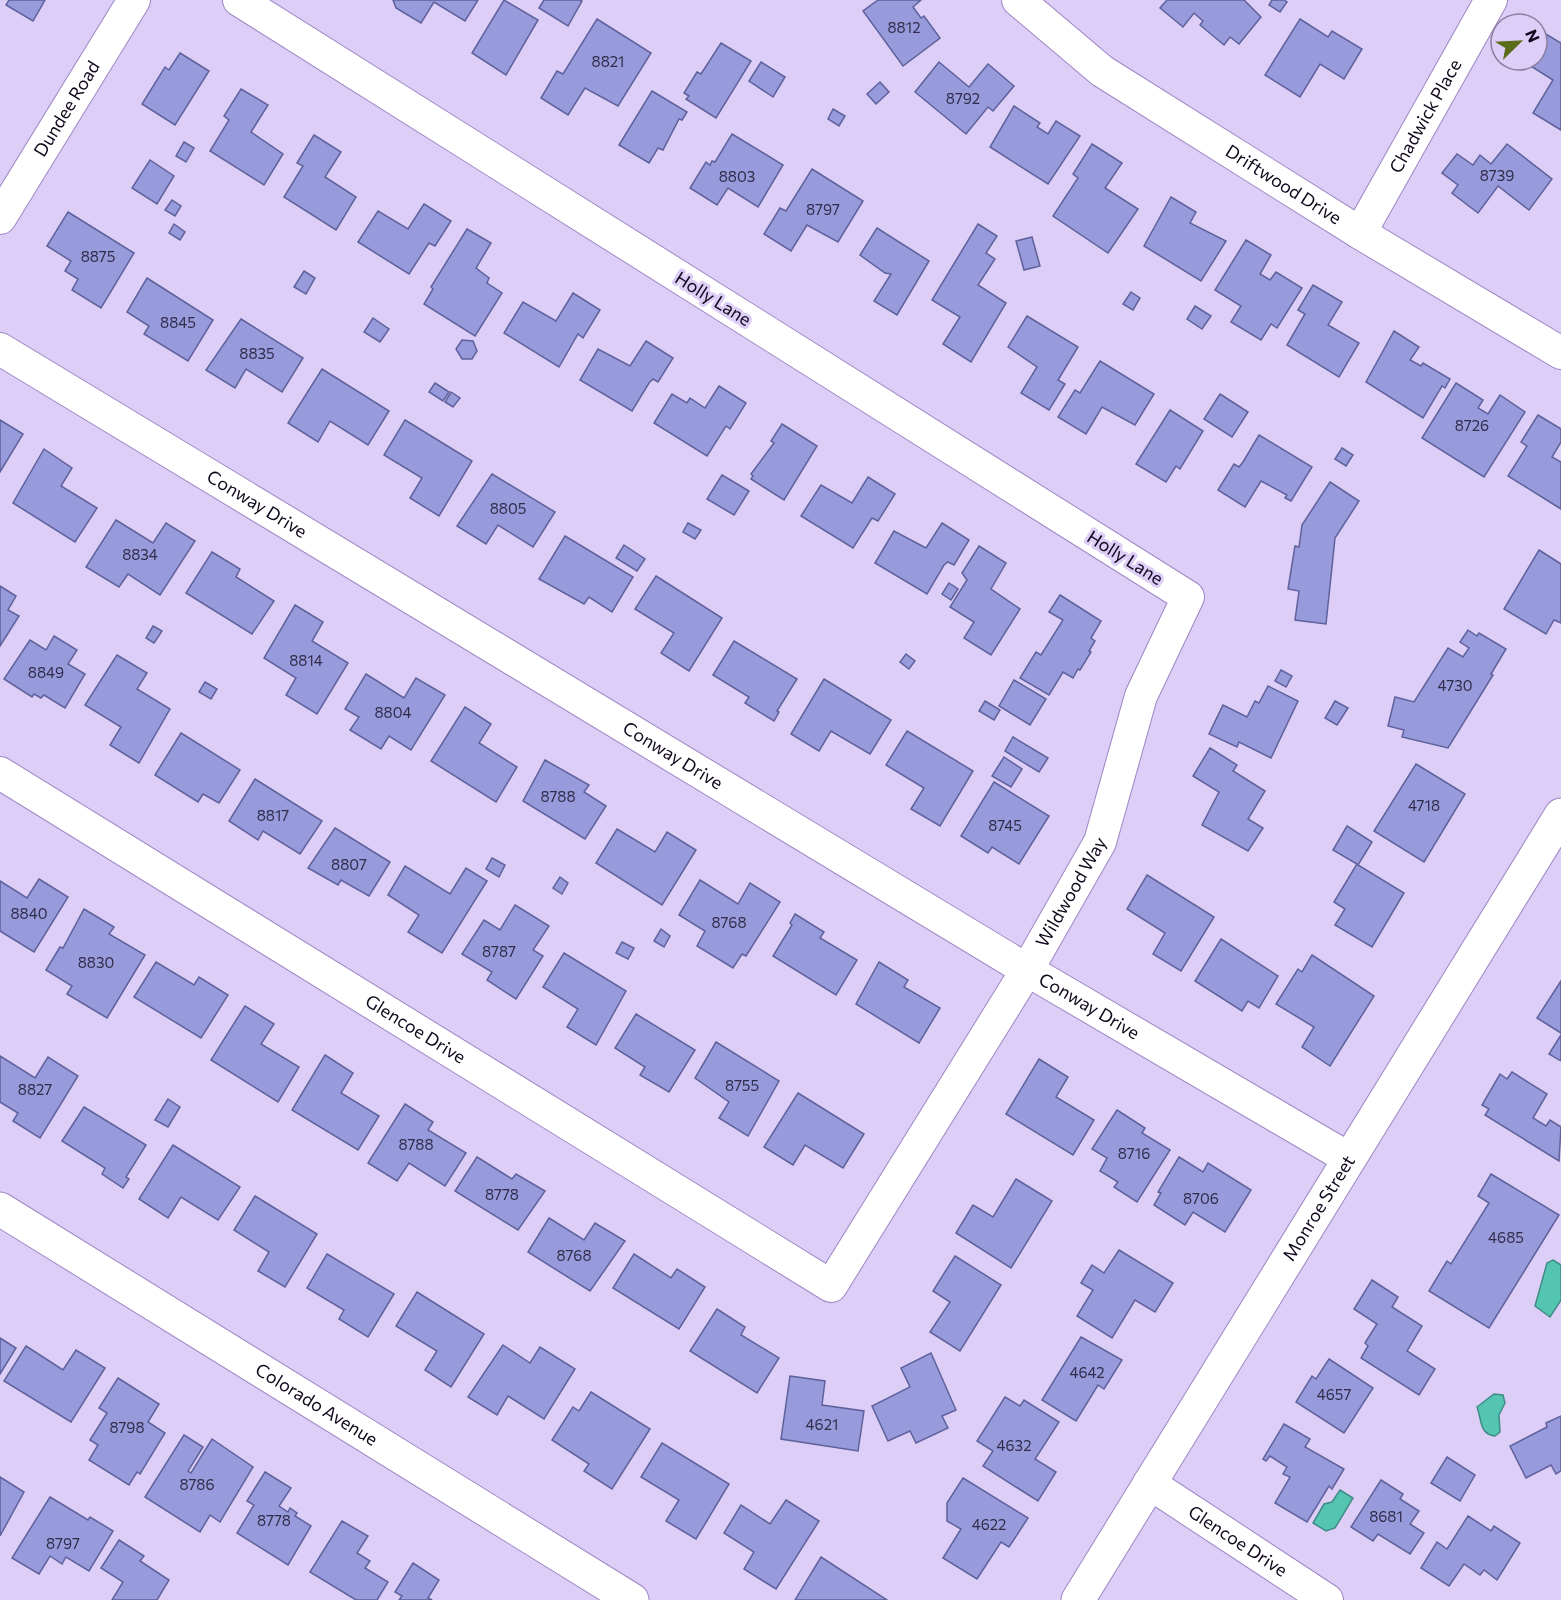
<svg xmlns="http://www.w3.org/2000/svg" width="1561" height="1600" font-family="Commissioner,sans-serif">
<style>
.water{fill:#55c5b3;stroke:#408c86;stroke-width:1.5}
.building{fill:#979bdb;stroke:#5f619c;stroke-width:1.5}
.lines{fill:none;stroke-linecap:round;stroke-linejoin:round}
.minor-casing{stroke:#9e86c4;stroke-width:34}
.tertiary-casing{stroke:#9e86c4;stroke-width:35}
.minor{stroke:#fff;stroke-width:32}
.tertiary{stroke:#fff;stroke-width:33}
.labels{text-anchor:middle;stroke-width:6;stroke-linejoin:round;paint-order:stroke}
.number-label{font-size:15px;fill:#322c4c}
.street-label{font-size:18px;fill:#10071c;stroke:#dccef6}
</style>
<rect width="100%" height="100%" fill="#dccef6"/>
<g class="water">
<polygon points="1553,1260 1561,1265 1561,1300 1550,1317 1535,1306 1547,1263"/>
<path d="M1494 1394 1503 1395 1505 1403 1499 1415 1500 1432 1495 1436C1479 1434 1482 1420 1477 1407Z"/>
<polygon points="1340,1490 1353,1498 1335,1528 1326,1531 1313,1523 1324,1504 1332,1502"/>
</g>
<g class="building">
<polygon points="9,0 45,0 33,21 6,5"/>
<polygon points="393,0 478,0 465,21 434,2 421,23 396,8"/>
<polygon points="504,0 538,20 506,75 472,53"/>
<polygon points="544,0 580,0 582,1 568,26 539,8"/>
<polygon points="878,0 921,0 913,7 921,18 924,16 940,38 903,66 863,11"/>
<polygon points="1167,0 1244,0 1261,17 1239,44 1230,37 1224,45 1200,25 1203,21 1194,13 1183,27 1160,8"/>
<polygon points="1272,0 1284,0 1287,2 1280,12 1269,5"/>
<polygon points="597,19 651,53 618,106 585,88 568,115 541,98 557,71 563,74"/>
<polygon points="1300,19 1328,37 1332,31 1362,49 1344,79 1320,64 1300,97 1265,75"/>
<polygon points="1544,33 1561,43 1561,130 1533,113 1553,80 1526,63 1528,60 1537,60 1537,45"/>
<polygon points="721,43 751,61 716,118 686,99 689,96 684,93 697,72 701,74"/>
<polygon points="180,53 209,71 175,125 142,104 165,67 169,70"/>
<polygon points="761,62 785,77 773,97 749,81"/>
<polygon points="939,62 969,87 988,64 1014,86 993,111 988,107 966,134 915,92"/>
<polygon points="880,82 889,92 876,104 867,94"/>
<polygon points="241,89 268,105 251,132 283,154 264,185 210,151 229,120 224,116"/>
<polygon points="652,91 687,112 682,120 679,119 663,150 658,148 649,163 619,145"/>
<polygon points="1014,106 1040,123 1037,127 1048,134 1056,121 1080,136 1048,184 990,147"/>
<polygon points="833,109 845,116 839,126 828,119"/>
<polygon points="732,134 783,165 758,207 728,188 717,205 690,188 706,162 710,165 712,161 715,162"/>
<polygon points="314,135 341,152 325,177 356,197 336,230 284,197 303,166 297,163"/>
<polygon points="184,142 194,148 186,162 176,156"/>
<polygon points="1092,144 1122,163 1105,188 1138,209 1108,253 1053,216 1078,178 1073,174"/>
<polygon points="1507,144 1552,179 1529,210 1498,186 1478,213 1452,193 1458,185 1442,173 1457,154 1473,165 1480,155 1491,164"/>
<polygon points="150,160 174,176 157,204 132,188"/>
<polygon points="812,169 863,201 838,242 807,225 791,251 764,234 780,208 786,211"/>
<polygon points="1171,197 1196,212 1190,223 1226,241 1201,281 1144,246"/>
<polygon points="172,200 181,206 175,216 165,210"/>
<polygon points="424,204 451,221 435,246 429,243 409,274 358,242 378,211 408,229"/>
<polygon points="68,212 134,253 101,308 72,290 78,279 65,271 71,261 47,246"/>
<polygon points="174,224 185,232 180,240 169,233"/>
<polygon points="978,224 997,236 986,253 995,259 978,285 1006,303 971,362 943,344 960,317 932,300"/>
<polygon points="877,228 929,261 897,315 874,301 891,274 885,273 860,255"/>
<polygon points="467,229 491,243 476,268 489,278 487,283 502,293 475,336 424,304 433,289 431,287"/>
<polygon points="1032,237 1040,266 1024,270 1016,241"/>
<polygon points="1246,240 1271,255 1260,274 1270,280 1276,272 1302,288 1277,328 1271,324 1261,340 1231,322 1241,306 1215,290"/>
<polygon points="304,271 315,278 306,294 294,287"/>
<polygon points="147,278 213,320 188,361 144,334 149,326 127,312"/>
<polygon points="1313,285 1342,302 1328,325 1359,343 1339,377 1287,345 1305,314 1298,310"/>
<polygon points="1131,292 1140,298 1133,310 1123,304"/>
<polygon points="573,293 600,310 583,338 578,334 559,367 504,333 523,302 556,321"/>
<polygon points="1195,306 1211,316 1202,329 1187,319"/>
<polygon points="1027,316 1078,347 1058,380 1065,384 1049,410 1021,393 1037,367 1008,347"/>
<polygon points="373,318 389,329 380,342 364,332"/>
<polygon points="241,319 303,358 282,392 246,369 235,388 206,370"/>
<polygon points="1394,331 1419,347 1410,360 1421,366 1423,363 1450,379 1445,388 1442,386 1423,418 1366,382"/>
<polygon points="462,340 473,341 477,351 472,359 462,359 456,349"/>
<polygon points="646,341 673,358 658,382 653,379 649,383 632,411 580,380 598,349 630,366"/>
<polygon points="1100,361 1154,394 1135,425 1102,407 1086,434 1058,417 1075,390 1080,393"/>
<polygon points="322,369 389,411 368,445 330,421 318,442 288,423"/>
<polygon points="435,383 449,392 443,401 429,392"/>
<polygon points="1456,383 1483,400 1478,408 1488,414 1500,395 1525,412 1484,477 1422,438"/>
<polygon points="719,386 746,403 730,429 726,426 707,456 654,423 672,394 687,403 690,398 705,408"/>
<polygon points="451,392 460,398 453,407 445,402"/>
<polygon points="1220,394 1248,412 1232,437 1204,419"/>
<polygon points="1170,410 1203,431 1180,469 1176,466 1166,482 1136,464"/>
<polygon points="1538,415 1561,429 1561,442 1552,457 1561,462 1561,509 1508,476 1527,446 1521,442"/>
<polygon points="0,420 23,434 0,472"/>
<polygon points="405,420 472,461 439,516 410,498 422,478 384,455"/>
<polygon points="782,424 817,446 784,500 751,479 753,476 751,474 774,443 771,441"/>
<polygon points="1259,435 1312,467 1291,501 1285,498 1287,495 1261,481 1245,507 1218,490 1234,464 1239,467 1243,462"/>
<polygon points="1342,448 1353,455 1346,466 1335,459"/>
<polygon points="44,449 72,468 61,486 97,508 75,542 13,503"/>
<polygon points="492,474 555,512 533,547 498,525 486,544 457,526"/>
<polygon points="722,475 749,491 734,515 707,499"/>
<polygon points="868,477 895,494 878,521 872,518 853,548 801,516 821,485 852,503"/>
<polygon points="1330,482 1359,501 1335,538 1326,624 1295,620 1299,591 1288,589 1295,546 1299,547 1302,525"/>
<polygon points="116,520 153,543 166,523 195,541 160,595 128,574 119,587 86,567"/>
<polygon points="688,523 701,530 695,539 683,532"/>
<polygon points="942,523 969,540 954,565 948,562 944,565 927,594 875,563 894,531 926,548"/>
<polygon points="565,536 633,577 612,612 589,597 584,604 539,579"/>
<polygon points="624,545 645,559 637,571 616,558"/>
<polygon points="979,546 1006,563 991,589 1020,609 991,655 964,638 974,622 950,607 967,580 962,573"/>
<polygon points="1539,550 1561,564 1561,623 1554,620 1546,634 1504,609"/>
<polygon points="212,552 240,569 236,577 274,601 252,634 186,593"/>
<polygon points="656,576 722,618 689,671 661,653 674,633 635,609"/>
<polygon points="949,583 958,589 951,600 942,594"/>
<polygon points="0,586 16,596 8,610 19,616 0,646"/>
<polygon points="1060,595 1101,621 1091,638 1095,641 1089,651 1091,652 1080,670 1078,669 1073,678 1063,672 1049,695 1020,678 1036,652 1041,655 1063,620 1049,612"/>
<polygon points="295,605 323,622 312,641 348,663 317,714 286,695 296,678 264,658"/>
<polygon points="153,626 162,631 154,643 146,638"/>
<polygon points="1468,630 1477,636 1479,633 1506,649 1491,674 1493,675 1448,748 1402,737 1404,730 1388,726 1395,697 1414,702 1448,648 1463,657 1469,648 1460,642"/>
<polygon points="54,636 77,650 68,664 85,674 65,708 44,695 41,698 34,694 32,697 4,679 30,640 46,650"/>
<polygon points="734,641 797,679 777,711 779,712 774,721 745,703 749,697 713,675"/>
<polygon points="906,654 915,661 909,669 900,662"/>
<polygon points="117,655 147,673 137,689 170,709 139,763 110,745 121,727 85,705"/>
<polygon points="1281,670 1292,676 1286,687 1275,681"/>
<polygon points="366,674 404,698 416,678 445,695 411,750 389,736 381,749 350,730 359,717 345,709"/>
<polygon points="824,679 891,720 870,754 831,731 819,751 791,734"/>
<polygon points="1014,680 1046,699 1030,725 999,706"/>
<polygon points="205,682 217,689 211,699 199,692"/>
<polygon points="1268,686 1298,701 1271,758 1239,742 1237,747 1209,734 1223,705 1247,717 1255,701 1259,703"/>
<polygon points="985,701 1000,710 994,720 979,711"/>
<polygon points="1335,701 1348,708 1337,725 1325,718"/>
<polygon points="465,707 491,724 479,743 517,767 496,802 431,761"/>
<polygon points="907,731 973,771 940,826 911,809 924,788 886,765"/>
<polygon points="181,733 240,770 219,803 203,794 198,802 155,775"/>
<polygon points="1013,737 1048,758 1039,772 1005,751"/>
<polygon points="1210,748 1237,765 1233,771 1265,791 1248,819 1263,828 1248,851 1202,825 1219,792 1193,776"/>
<polygon points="1004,757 1022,769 1011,787 992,776"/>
<polygon points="545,760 589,785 584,792 606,806 585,839 523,801"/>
<polygon points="1416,764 1465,794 1424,862 1374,831"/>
<polygon points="255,779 322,821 300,854 263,831 258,840 229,821"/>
<polygon points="994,782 1049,816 1019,864 992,847 988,853 961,836"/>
<polygon points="1347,826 1372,842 1358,865 1404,893 1372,947 1335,925 1345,909 1334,902 1357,864 1333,850"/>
<polygon points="335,828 390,862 369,896 341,880 338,885 308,868"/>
<polygon points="617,829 655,852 667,832 696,850 662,905 596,863"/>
<polygon points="492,858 505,865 499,877 486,869"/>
<polygon points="405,866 450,894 466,868 487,881 442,953 408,932 419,915 388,895"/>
<polygon points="1147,875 1214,917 1181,971 1153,954 1165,933 1127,909"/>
<polygon points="560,877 568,883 562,894 553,888"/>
<polygon points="39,879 68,897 34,952 0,931 0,881 27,898"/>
<polygon points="700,880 738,904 750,883 780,902 746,956 742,954 733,968 697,946 705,931 679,915"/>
<polygon points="515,905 549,926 533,950 543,956 516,999 487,980 492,972 462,954 484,920 500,930"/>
<polygon points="84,909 114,927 109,934 145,955 107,1018 67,994 72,986 46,970 60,947 63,948"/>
<polygon points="795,914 824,932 820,938 857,960 836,995 773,956 792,925 790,923"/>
<polygon points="661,929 670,936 664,947 654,941"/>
<polygon points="1221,939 1278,976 1259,1008 1248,1001 1242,1011 1195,981"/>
<polygon points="622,942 634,948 628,959 616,953"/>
<polygon points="564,953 626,991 596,1045 567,1027 578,1009 543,987"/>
<polygon points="1312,955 1374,996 1330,1066 1302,1047 1314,1027 1276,1004 1298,969 1302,972"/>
<polygon points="156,962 194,985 199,977 228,995 201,1038 134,997"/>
<polygon points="879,962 908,980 904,987 940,1008 919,1043 856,1004"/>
<polygon points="1561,981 1561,1033 1537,1018"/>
<polygon points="245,1006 274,1024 261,1044 299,1067 278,1102 211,1060"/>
<polygon points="636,1014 695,1050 669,1092 640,1075 645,1067 615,1048"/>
<polygon points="1561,1035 1561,1061 1549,1054"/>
<polygon points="716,1042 779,1081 748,1136 719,1118 729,1102 695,1078"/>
<polygon points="325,1055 353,1073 341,1093 379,1116 358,1150 292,1110"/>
<polygon points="0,1056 35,1078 48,1057 78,1076 40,1138 13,1121 18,1113 0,1102"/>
<polygon points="1039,1059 1068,1077 1056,1097 1094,1120 1073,1155 1006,1114"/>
<polygon points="1512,1072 1547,1094 1533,1118 1546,1126 1550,1120 1561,1127 1559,1161 1485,1115 1489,1109 1482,1105 1500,1074 1507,1079"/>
<polygon points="798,1093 864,1134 843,1168 805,1145 793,1165 764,1147"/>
<polygon points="168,1099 180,1107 168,1127 155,1120"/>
<polygon points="405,1104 433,1122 428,1130 466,1153 445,1186 409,1163 397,1181 368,1163"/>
<polygon points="84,1107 146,1145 126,1177 129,1179 123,1188 102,1174 105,1168 62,1141"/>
<polygon points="1117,1110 1145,1128 1142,1133 1170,1150 1137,1202 1114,1187 1118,1182 1100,1171 1107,1158 1092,1149"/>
<polygon points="173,1145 240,1187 218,1220 181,1197 168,1218 139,1199"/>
<polygon points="477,1157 512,1179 516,1174 545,1191 518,1230 455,1191"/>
<polygon points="1179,1157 1203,1172 1208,1163 1251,1190 1225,1232 1193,1212 1185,1225 1154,1205 1161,1193 1158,1192"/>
<polygon points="1491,1174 1559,1215 1489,1328 1429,1291 1447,1261 1451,1264 1489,1203 1478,1196"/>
<polygon points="1016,1179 1052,1201 1011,1268 956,1233 973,1205 993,1217"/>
<polygon points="255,1196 317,1234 285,1287 258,1271 269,1252 234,1230"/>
<polygon points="549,1218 584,1240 595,1223 625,1241 590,1291 528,1252"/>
<polygon points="1119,1250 1173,1283 1155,1312 1135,1300 1112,1338 1077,1316 1093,1290 1081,1283 1092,1265 1104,1273"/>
<polygon points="327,1254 394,1294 368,1337 339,1319 344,1310 307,1288"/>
<polygon points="634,1254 671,1278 677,1269 705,1287 679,1329 613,1288"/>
<polygon points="955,1256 1001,1285 960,1351 930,1332 950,1302 933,1291"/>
<polygon points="1372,1280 1398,1297 1392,1307 1422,1326 1407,1351 1435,1369 1419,1395 1361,1358 1368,1346 1365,1343 1377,1324 1354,1309"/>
<polygon points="417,1292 484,1334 451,1387 425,1370 437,1351 396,1326"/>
<polygon points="717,1309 745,1327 741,1335 779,1358 757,1393 690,1351"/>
<polygon points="1081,1337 1122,1360 1104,1389 1098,1385 1076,1421 1042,1400"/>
<polygon points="0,1338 16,1348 0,1374"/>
<polygon points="503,1345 530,1363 540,1347 575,1369 544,1419 508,1396 497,1415 468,1397"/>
<polygon points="26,1346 63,1370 76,1350 105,1368 71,1422 4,1381"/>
<polygon points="931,1353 956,1410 942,1416 948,1428 916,1443 910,1431 888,1441 872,1406 910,1387 901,1368"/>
<polygon points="1329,1359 1373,1388 1344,1433 1296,1402 1312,1376 1316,1379"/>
<polygon points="790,1376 825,1381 822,1405 864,1411 858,1451 781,1439"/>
<polygon points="118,1378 159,1404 148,1422 165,1433 140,1474 137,1472 129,1485 89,1460 98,1445 90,1440 107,1413 99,1408"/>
<polygon points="591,1392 650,1429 612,1489 584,1471 589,1464 552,1440 573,1407 579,1411"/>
<polygon points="1005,1397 1020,1406 1024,1400 1059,1422 1035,1459 1056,1472 1038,1501 983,1466 993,1451 977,1441"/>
<polygon points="1561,1416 1561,1471 1556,1474 1551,1465 1526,1478 1510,1446 1547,1427 1546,1423"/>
<polygon points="1284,1424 1310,1439 1305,1447 1344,1469 1332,1489 1329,1486 1307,1522 1275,1503 1290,1477 1283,1474 1287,1467 1270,1456 1266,1461 1263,1459"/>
<polygon points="184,1435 203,1447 188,1471 191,1473 212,1439 253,1467 220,1522 210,1515 200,1532 145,1497"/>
<polygon points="662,1443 729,1484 696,1539 666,1521 679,1500 641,1477"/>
<polygon points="1447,1457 1475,1475 1460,1501 1431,1483"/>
<polygon points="265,1472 291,1488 279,1506 288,1512 290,1508 297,1513 295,1516 311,1526 288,1565 237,1533 254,1505 247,1501"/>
<polygon points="0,1477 24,1492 0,1536"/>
<polygon points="963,1478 1028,1518 1009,1547 1001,1542 977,1579 943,1558 961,1529 947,1521 947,1503"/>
<polygon points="1381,1480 1403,1494 1400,1499 1419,1511 1410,1524 1424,1533 1410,1554 1378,1534 1373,1541 1351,1527"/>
<polygon points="50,1497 88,1520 90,1517 113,1531 89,1571 66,1557 62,1564 50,1556 39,1574 12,1558"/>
<polygon points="786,1500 819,1521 776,1589 744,1569 754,1552 724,1533 741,1505 770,1524"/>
<polygon points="1468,1516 1491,1531 1494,1526 1520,1543 1497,1580 1484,1570 1480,1575 1464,1564 1449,1586 1421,1568 1437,1542 1447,1549"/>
<polygon points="342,1521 368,1536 357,1553 370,1561 365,1568 388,1582 377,1600 356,1600 310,1572"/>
<polygon points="119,1540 144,1556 140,1561 169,1580 157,1600 112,1600 123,1582 101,1568"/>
<polygon points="821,1557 887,1600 795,1600"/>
<polygon points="413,1563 439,1580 428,1598 432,1600 399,1600 402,1596 395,1592"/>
</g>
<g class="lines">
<defs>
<g id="minor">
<path id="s1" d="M1018 0 1102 71 1360 233 1561 353"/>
<path id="s2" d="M0 218 134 0"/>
<path id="s3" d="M1360 233 1491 0"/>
<path id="s4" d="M0 349 1027 970 1348 1158"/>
<path id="s5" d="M0 773 831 1286 1027 970 1100 842 1141 696 1188 597 239 0"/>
<path id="s6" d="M1149 1483 1327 1600"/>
</g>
<g id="tertiary">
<path id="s7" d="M0 1209 632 1600"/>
<path id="s8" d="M1078 1600 1561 815"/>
</g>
</defs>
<use href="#minor" class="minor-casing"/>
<use href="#tertiary" class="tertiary-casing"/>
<use href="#minor" class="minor"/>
<use href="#tertiary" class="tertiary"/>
</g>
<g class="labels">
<g class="number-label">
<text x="904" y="33">8812</text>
<text x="608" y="67">8821</text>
<text x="963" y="104">8792</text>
<text x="1497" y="181">8739</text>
<text x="737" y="182">8803</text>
<text x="823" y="215">8797</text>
<text x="98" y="262">8875</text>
<text x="178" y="328">8845</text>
<text x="257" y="359">8835</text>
<text x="1472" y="431">8726</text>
<text x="508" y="514">8805</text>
<text x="140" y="560">8834</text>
<text x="306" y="666">8814</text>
<text x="46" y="678">8849</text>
<text x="1455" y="691">4730</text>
<text x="393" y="718">8804</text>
<text x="558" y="802">8788</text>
<text x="1424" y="811">4718</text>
<text x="273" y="821">8817</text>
<text x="1005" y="831">8745</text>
<text x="349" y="870">8807</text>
<text x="29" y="919">8840</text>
<text x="729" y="928">8768</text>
<text x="499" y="957">8787</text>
<text x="96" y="968">8830</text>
<text x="742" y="1091">8755</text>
<text x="35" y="1095">8827</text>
<text x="416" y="1150">8788</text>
<text x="1134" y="1159">8716</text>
<text x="502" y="1200">8778</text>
<text x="1201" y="1204">8706</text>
<text x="1506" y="1243">4685</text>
<text x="574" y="1261">8768</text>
<text x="1087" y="1378">4642</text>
<text x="1334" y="1400">4657</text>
<text x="822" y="1430">4621</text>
<text x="127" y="1433">8798</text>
<text x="1014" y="1451">4632</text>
<text x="197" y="1490">8786</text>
<text x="1386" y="1522">8681</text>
<text x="274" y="1526">8778</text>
<text x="989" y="1530">4622</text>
<text x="63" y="1549">8797</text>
</g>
<g class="street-label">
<text dy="6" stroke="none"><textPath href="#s2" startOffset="128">Dundee Road</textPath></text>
<text dy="6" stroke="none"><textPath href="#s3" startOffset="134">Chadwick Place</textPath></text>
<text dy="6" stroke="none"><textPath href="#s1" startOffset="324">Driftwood Drive</textPath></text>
<text transform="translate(713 299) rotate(32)" y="6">Holly Lane</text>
<text dy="6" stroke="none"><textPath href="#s4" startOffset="300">Conway Drive</textPath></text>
<text transform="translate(1125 558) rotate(32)" y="6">Holly Lane</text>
<text dy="6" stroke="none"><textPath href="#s4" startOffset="786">Conway Drive</textPath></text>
<text dy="6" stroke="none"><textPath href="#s5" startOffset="1438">Wildwood Way</textPath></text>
<text dy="6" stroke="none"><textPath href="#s4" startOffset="1272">Conway Drive</textPath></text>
<text dy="6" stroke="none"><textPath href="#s5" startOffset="488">Glencoe Drive</textPath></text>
<text dy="6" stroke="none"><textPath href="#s8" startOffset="460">Monroe Street</textPath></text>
<text dy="6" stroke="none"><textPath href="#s7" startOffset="372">Colorado Avenue</textPath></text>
<text dy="6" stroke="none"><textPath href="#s6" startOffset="106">Glencoe Drive</textPath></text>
</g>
</g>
<g transform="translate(1519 42) rotate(66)"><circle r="28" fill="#dccef6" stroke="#8a7e9f" stroke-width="1.5"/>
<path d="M0-4.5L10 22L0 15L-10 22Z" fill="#5a6c19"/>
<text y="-9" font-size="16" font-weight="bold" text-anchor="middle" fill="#10071c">N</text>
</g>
</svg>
